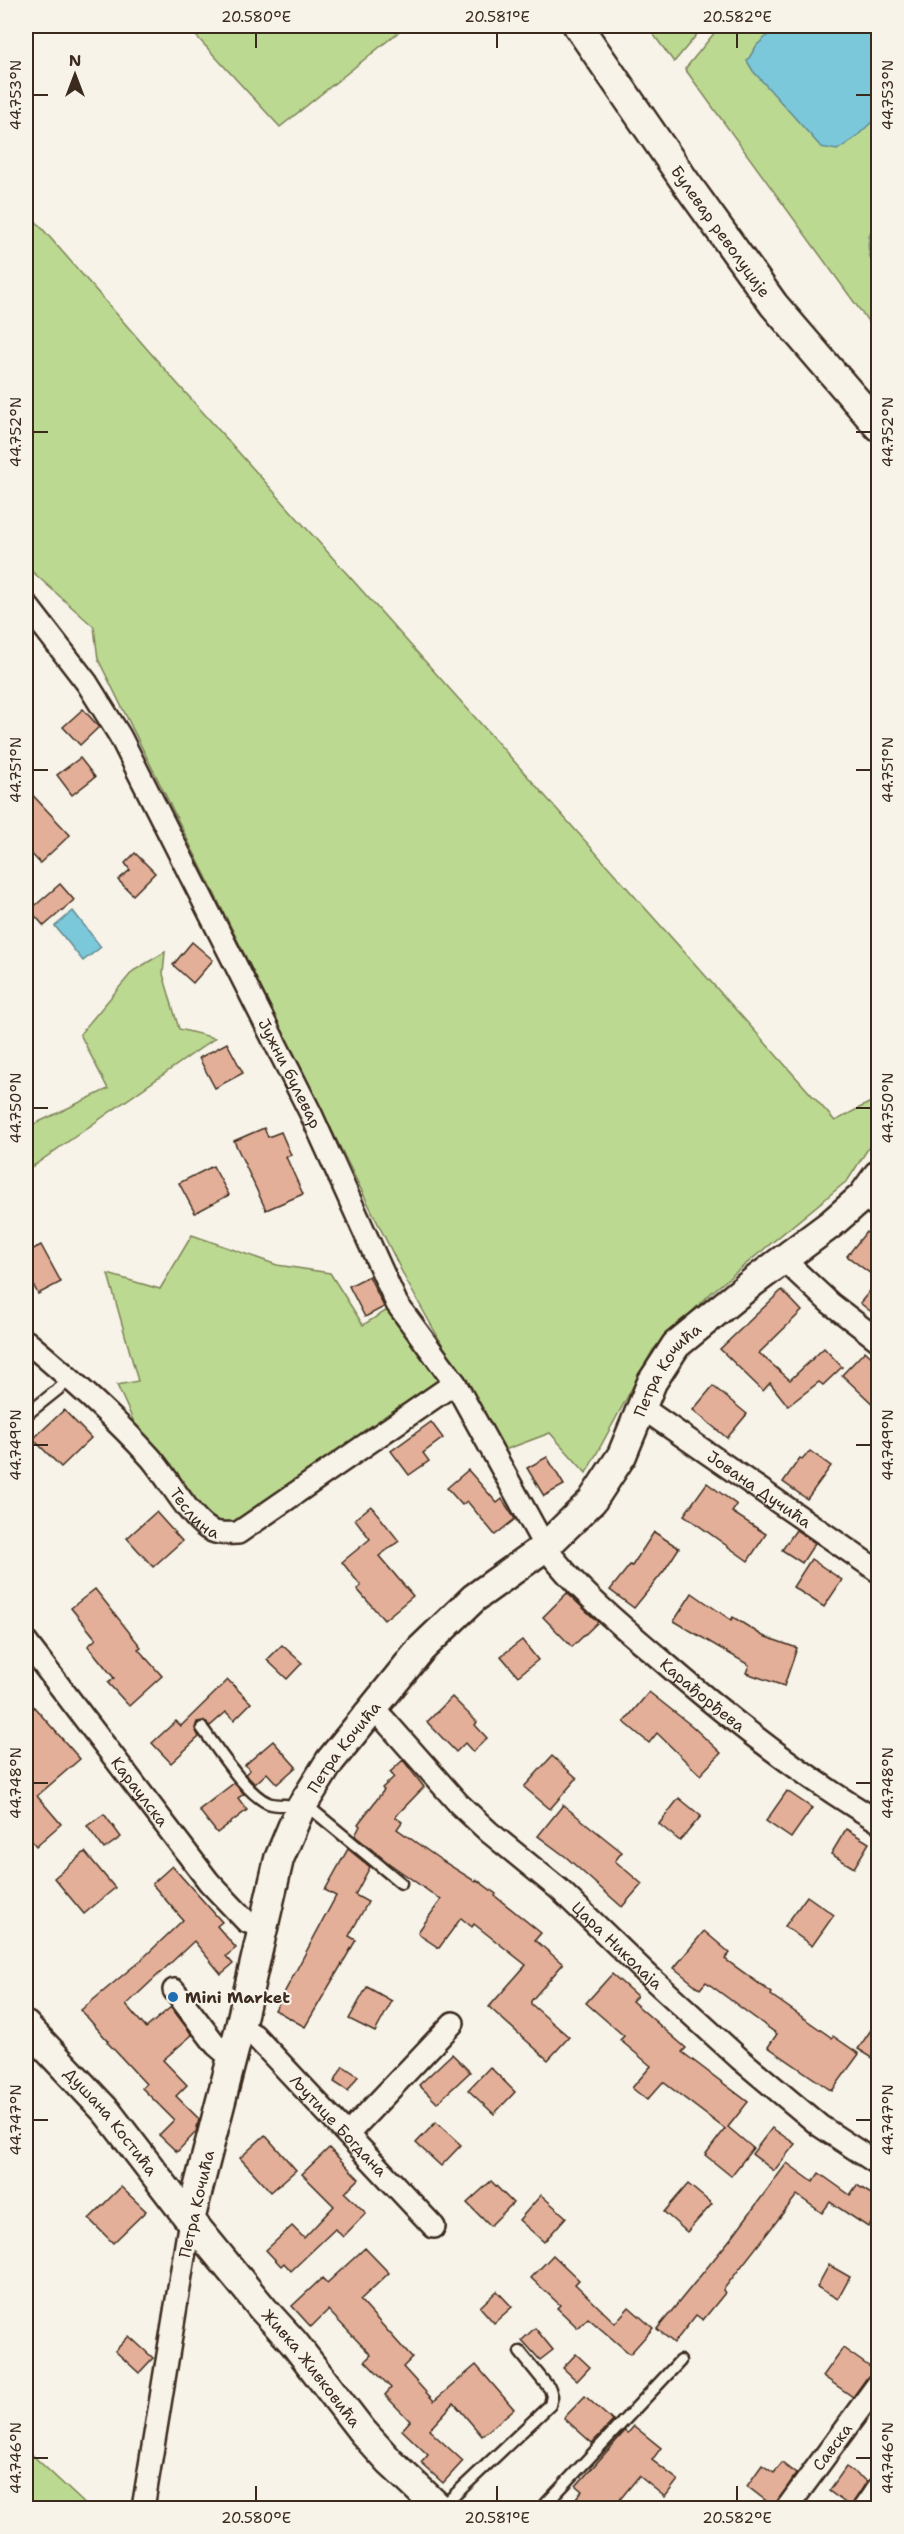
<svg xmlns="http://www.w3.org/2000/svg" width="904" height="2534" font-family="'Shantell Sans',sans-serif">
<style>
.green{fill:#bcd991;stroke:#7c8258;stroke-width:1.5}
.water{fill:#7cc8db;stroke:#62898f;stroke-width:1.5}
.building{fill:#e4af98;stroke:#3b2a1e;stroke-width:1.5}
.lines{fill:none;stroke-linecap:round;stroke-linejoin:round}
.lane-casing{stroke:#3b2a1e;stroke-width:15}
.street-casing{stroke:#3b2a1e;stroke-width:26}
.secondary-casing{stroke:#3b2a1e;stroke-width:33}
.lane{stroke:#f7f3e8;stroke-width:10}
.street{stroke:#f7f3e8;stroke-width:21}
.secondary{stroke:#f7f3e8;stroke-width:28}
.ticks{fill:none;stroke:#3b2a1e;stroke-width:2}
.poi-dot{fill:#1f6fb2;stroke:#f7f3e8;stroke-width:2}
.labels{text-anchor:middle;stroke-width:4.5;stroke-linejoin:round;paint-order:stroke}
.street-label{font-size:16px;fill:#3b2a1e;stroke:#f7f3e8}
.poi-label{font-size:16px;font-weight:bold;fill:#3b2a1e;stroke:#f7f3e8;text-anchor:start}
.neatline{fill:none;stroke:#3b2a1e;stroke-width:2}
.ticks-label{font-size:15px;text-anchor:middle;fill:#3b2a1e}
</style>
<rect width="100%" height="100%" fill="#f7f3e8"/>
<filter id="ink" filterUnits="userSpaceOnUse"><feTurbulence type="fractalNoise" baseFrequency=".0167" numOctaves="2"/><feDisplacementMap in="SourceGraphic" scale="12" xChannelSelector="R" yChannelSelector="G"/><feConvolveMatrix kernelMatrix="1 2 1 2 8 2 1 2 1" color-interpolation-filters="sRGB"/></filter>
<g filter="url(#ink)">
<g class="green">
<polygon points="187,26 406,26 280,127"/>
<polygon points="647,26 704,26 674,62"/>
<polygon points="720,26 878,26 878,335 685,69"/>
<polygon points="26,210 175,381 835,1121 878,1098 878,1133 848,1180 712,1292 653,1350 586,1473 550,1433 502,1451 406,1280 98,659 94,627 26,566"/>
<polygon points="165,952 163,974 179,1029 215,1038 26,1171 26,1128 108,1089 80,1034 133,971"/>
<polygon points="192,1235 277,1265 330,1273 363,1325 389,1309 438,1381 238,1533 218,1534 150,1457 117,1385 138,1381 108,1274 160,1289"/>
<polygon points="26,2448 27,2450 89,2508 26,2508"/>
</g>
<g class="water">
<polygon points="778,26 878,26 878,116 855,138 837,150 821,147 753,71 747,61 757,45"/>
<path d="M878 219V273C866 255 864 237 878 219Z"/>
<polygon points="73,911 101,947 83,961 55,926"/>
</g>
<g class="building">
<polygon points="83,709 99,727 80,745 63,727"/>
<polygon points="80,758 95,777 72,795 57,775"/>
<polygon points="26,788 70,835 40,863 26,848"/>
<polygon points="135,853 155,873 133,895 118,880 130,870 125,863"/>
<polygon points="60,884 74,900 44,926 30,910"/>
<polygon points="192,942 213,960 193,983 173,965"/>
<polygon points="227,1043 243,1073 215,1088 199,1058"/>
<polygon points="264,1128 268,1137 281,1132 291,1155 286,1157 303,1194 266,1210 234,1141"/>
<polygon points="213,1166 229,1195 195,1213 179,1183"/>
<polygon points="866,1232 879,1242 879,1280 847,1256"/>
<polygon points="41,1245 61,1282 38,1294 26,1271 26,1253"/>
<polygon points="369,1276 384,1307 365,1317 349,1286"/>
<polygon points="879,1280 879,1318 860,1303"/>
<polygon points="782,1290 802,1311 759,1353 790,1380 824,1348 842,1367 823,1385 819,1382 788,1406 770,1383 763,1391 720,1349"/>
<polygon points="865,1351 879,1364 879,1410 842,1375"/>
<polygon points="713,1386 747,1414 727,1438 693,1410"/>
<polygon points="64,1410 91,1438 61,1467 33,1439"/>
<polygon points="431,1422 443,1438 423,1453 429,1461 409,1475 391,1451"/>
<polygon points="810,1451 831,1466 807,1499 783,1482 800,1458 802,1460"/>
<polygon points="547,1457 564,1485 544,1496 527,1468"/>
<polygon points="468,1470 497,1503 502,1499 515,1519 495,1535 467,1501 462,1505 447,1488"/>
<polygon points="707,1483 737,1505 732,1512 766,1534 748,1561 684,1515"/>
<polygon points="371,1506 399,1541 379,1556 413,1596 384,1620 357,1589 361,1586 342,1562 370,1539 355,1519"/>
<polygon points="156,1512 182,1541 153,1567 127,1538"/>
<polygon points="796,1530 815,1543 802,1563 782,1550"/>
<polygon points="654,1532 679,1548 664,1571 634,1608 610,1590 630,1565 632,1566"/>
<polygon points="811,1559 842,1580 824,1607 793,1587"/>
<polygon points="95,1589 141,1647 138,1649 162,1676 129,1706 108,1683 114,1678 88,1646 96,1639 71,1608"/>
<polygon points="567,1593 598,1622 572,1647 543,1617"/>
<polygon points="692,1593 731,1620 733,1617 763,1636 797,1648 784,1686 746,1673 749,1665 674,1621"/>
<polygon points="522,1640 538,1660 518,1676 501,1656"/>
<polygon points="282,1645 302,1663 287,1679 267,1660"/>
<polygon points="228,1680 251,1703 234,1720 226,1712 210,1726 204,1721 197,1722 195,1729 199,1737 171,1763 152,1743 176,1721 181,1726"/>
<polygon points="649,1692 692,1726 721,1753 700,1775 657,1733 649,1743 624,1722"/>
<polygon points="452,1697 477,1722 475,1725 487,1738 473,1752 465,1743 456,1752 427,1722"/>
<polygon points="26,1698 80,1759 37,1796 61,1824 36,1846 26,1834"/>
<polygon points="273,1741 296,1767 277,1784 267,1773 255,1784 245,1774 250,1770 245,1765"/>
<polygon points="552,1756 577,1778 550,1809 524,1787"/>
<polygon points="403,1760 424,1787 395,1817 402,1822 397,1829 441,1860 476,1882 477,1880 496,1894 495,1896 541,1933 535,1940 563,1964 531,2001 531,2004 569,2037 548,2060 489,2007 526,1965 474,1924 472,1927 461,1918 439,1948 421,1936 418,1932 441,1900 390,1864 355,1836 360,1826 358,1824 384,1790 382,1788 394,1777 390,1772"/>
<polygon points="234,1783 244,1794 238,1798 247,1810 217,1833 199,1810"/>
<polygon points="787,1791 812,1808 791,1838 766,1821"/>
<polygon points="679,1798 701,1816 680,1841 659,1824"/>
<polygon points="563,1805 622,1852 615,1861 642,1884 622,1907 566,1857 538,1836"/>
<polygon points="104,1814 121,1837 104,1849 87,1826"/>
<polygon points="846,1829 869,1843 854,1868 831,1854"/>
<polygon points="348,1849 370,1867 355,1895 368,1902 349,1936 356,1940 305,2027 275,2010 336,1896 325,1890"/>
<polygon points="85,1852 115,1888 84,1914 54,1878"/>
<polygon points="172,1866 222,1922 217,1926 236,1948 226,1956 233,1964 221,1974 194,1941 126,2005 146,2028 171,2007 192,2035 163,2060 187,2085 176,2096 199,2119 196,2132 177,2152 159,2135 174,2120 142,2088 146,2084 107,2042 108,2041 81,2010 141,1960 183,1920 152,1884"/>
<polygon points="807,1896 834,1915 812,1946 785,1926"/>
<polygon points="704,1931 730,1953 725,1959 772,1993 771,1995 832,2038 833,2036 859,2054 832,2091 768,2047 777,2034 706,1982 700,1989 674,1968"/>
<polygon points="612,1974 637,1996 632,2001 686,2048 682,2052 748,2102 728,2127 753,2148 731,2176 705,2155 725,2129 663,2082 647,2100 632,2088 651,2066 620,2040 624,2036 586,2003"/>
<polygon points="367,1987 392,2001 375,2032 349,2019"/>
<polygon points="879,2018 879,2062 858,2049"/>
<polygon points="452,2054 470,2072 437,2103 419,2085"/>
<polygon points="343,2066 358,2076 348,2091 334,2082"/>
<polygon points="490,2067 515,2092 494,2114 468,2090"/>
<polygon points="436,2122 461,2145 441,2166 416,2143"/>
<polygon points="772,2128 795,2144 774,2171 752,2154"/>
<polygon points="265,2135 296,2170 271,2192 240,2158"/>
<polygon points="329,2148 359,2179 345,2193 366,2213 343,2237 335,2229 291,2271 284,2263 281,2266 266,2250 292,2226 304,2238 334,2206 302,2174"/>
<polygon points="787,2163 813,2182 819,2173 850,2195 857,2185 879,2199 879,2212 868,2227 830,2202 822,2213 797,2195 723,2290 725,2293 703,2320 696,2315 674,2343 657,2329 732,2237"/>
<polygon points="491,2181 513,2203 490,2226 467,2203"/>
<polygon points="688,2184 712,2204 687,2232 664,2212"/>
<polygon points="121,2187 146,2211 113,2243 89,2219"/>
<polygon points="541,2195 566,2217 544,2242 519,2220"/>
<polygon points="365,2248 389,2273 360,2300 412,2358 403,2367 434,2401 476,2365 514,2409 482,2436 454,2403 429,2430 463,2461 443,2483 421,2463 428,2455 402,2430 410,2421 385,2395 391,2388 365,2361 371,2355 328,2310 311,2327 292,2306 322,2278 327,2283"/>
<polygon points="553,2255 579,2280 575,2284 615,2323 629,2307 653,2328 630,2354 588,2318 578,2328 557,2308 560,2305 531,2278"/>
<polygon points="829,2265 850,2277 838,2299 817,2287"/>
<polygon points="497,2291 512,2307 494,2323 480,2307"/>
<polygon points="535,2328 553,2350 540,2360 522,2340"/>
<polygon points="129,2336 153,2358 139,2373 115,2351"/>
<polygon points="843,2348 877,2372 868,2376 853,2397 823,2376"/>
<polygon points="576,2354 590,2367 577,2381 563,2368"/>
<polygon points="585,2396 613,2421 592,2443 564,2418"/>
<polygon points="634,2426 661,2448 652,2460 678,2480 665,2497 639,2476 613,2508 567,2508 582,2491 576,2486 625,2431 628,2433"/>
<polygon points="782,2463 796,2474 774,2507 747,2486 762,2465 774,2473"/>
<polygon points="846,2467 867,2481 851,2507 829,2491"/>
</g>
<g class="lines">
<defs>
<g id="lane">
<polyline points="26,1415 71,1379"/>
<path d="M202 1728C218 1749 245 1793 268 1803 279 1807 289 1803 300 1808"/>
<polyline points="304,1803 401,1883"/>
<polyline points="441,2508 550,2405 552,2396 550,2389 520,2352"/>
<polyline points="542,2508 680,2361"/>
</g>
<g id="street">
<path id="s1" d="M26 604 87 683 120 736 311 1114 397 1304 455 1383 545 1547C577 1590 618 1623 659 1658 728 1718 800 1775 878 1821"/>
<polyline points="863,1196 878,1207"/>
<polyline points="785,1261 830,1303 878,1340"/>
<path id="s2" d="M26 1341C69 1377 112 1415 150 1457 167 1476 187 1514 207 1528 217 1535 226 1533 238 1533L455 1383"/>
<path id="s3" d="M641 1407 878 1571"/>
<path id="s4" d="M26 1642 209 1882 246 1921 264 1929"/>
<path id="s5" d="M373 1707 459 1804 489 1832 559 1889 648 1975 740 2059 820 2126 878 2164"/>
<polyline points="174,1990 216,2045 223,2051 233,2054"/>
<path id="s6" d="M240 2027 254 2035 434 2227"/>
<polyline points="348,2134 453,2023"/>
<polyline points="143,2508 190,2220"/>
<path id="s7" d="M787 2508 878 2384"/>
<polyline points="864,2508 878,2488"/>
</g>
<g id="secondary">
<path id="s8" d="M578 26 684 180 774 305 878 426"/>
<path id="s9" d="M26 2026 107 2112 190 2220 263 2309 294 2343 362 2431 390 2462 439 2508"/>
<path id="s10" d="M190 2220 240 2027 279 1859 300 1809 330 1761 421 1649 474 1598 545 1547 592 1501 622 1455 652 1382 676 1345 753 1282 831 1224 863 1196 878 1175"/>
</g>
</defs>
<use href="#lane" class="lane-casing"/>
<use href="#street" class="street-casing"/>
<use href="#secondary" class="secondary-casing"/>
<use href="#lane" class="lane"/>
<use href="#street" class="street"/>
<use href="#secondary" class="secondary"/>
</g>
</g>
<path class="ticks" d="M256 33V48M497 33V48M737 33V48M33 95H48M856 95H871M33 432H48M856 432H871M33 770H48M856 770H871M33 1108H48M856 1108H871M33 1445H48M856 1445H871M33 1783H48M856 1783H871M33 2120H48M856 2120H871M33 2458H48M856 2458H871M256 2486V2501M497 2486V2501M737 2486V2501"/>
<circle class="poi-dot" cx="173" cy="1997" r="6"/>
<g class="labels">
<g class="street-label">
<text dy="6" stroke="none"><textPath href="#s8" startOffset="250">Булевар револуције</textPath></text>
<text dy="6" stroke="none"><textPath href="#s1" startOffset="540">Јужни булевар</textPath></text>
<text dy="6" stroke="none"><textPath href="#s10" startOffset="1006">Петра Кочића</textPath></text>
<text dy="6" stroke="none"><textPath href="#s3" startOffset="144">Јована Дучића</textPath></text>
<text dy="6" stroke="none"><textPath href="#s2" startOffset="242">Теслина</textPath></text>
<text dy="6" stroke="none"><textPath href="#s1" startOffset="1296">Карађорђева</textPath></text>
<text dy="6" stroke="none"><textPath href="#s10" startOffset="502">Петра Кочића</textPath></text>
<text dy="6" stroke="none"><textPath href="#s4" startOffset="188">Караулска</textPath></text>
<text dy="6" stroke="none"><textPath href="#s5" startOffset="342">Цара Николаја</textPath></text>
<text dy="6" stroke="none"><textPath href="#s9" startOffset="128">Душана Костића</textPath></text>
<text dy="6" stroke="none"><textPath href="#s6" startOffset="140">Љутице Богдана</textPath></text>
<text transform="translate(196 2204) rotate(-77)" y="6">Петра Кочића</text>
<text dy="6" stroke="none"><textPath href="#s9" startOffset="446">Живка Живковића</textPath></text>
<text dy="6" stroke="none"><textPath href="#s7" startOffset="76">Савска</textPath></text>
</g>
<g class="poi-label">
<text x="185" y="2003">Mini Market</text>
</g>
</g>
<rect width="904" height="2534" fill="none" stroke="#f7f3e8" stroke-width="66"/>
<g transform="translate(75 75)" stroke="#f7f3e8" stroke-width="4.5" paint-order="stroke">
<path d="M0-4.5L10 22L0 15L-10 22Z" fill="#3b2a1e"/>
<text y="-9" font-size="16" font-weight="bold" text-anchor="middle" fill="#3b2a1e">N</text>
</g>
<rect x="33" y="33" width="838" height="2468" class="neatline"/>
<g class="ticks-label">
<text x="256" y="22">20.580°E</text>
<text x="497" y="22">20.581°E</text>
<text x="737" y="22">20.582°E</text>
<text transform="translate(16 95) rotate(-90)" y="5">44.753°N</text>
<text transform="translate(888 95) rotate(-90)" y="5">44.753°N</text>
<text transform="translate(16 432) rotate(-90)" y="5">44.752°N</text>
<text transform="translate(888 432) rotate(-90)" y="5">44.752°N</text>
<text transform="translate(16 770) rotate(-90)" y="5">44.751°N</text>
<text transform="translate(888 770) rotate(-90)" y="5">44.751°N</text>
<text transform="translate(16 1108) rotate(-90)" y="5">44.750°N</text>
<text transform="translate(888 1108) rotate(-90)" y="5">44.750°N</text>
<text transform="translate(16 1445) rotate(-90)" y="5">44.749°N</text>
<text transform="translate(888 1445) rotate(-90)" y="5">44.749°N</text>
<text transform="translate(16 1783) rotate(-90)" y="5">44.748°N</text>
<text transform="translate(888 1783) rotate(-90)" y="5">44.748°N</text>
<text transform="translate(16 2120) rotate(-90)" y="5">44.747°N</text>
<text transform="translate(888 2120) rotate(-90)" y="5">44.747°N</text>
<text transform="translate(16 2458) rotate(-90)" y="5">44.746°N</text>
<text transform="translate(888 2458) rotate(-90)" y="5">44.746°N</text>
<text x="256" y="2523">20.580°E</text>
<text x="497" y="2523">20.581°E</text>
<text x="737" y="2523">20.582°E</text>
</g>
</svg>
